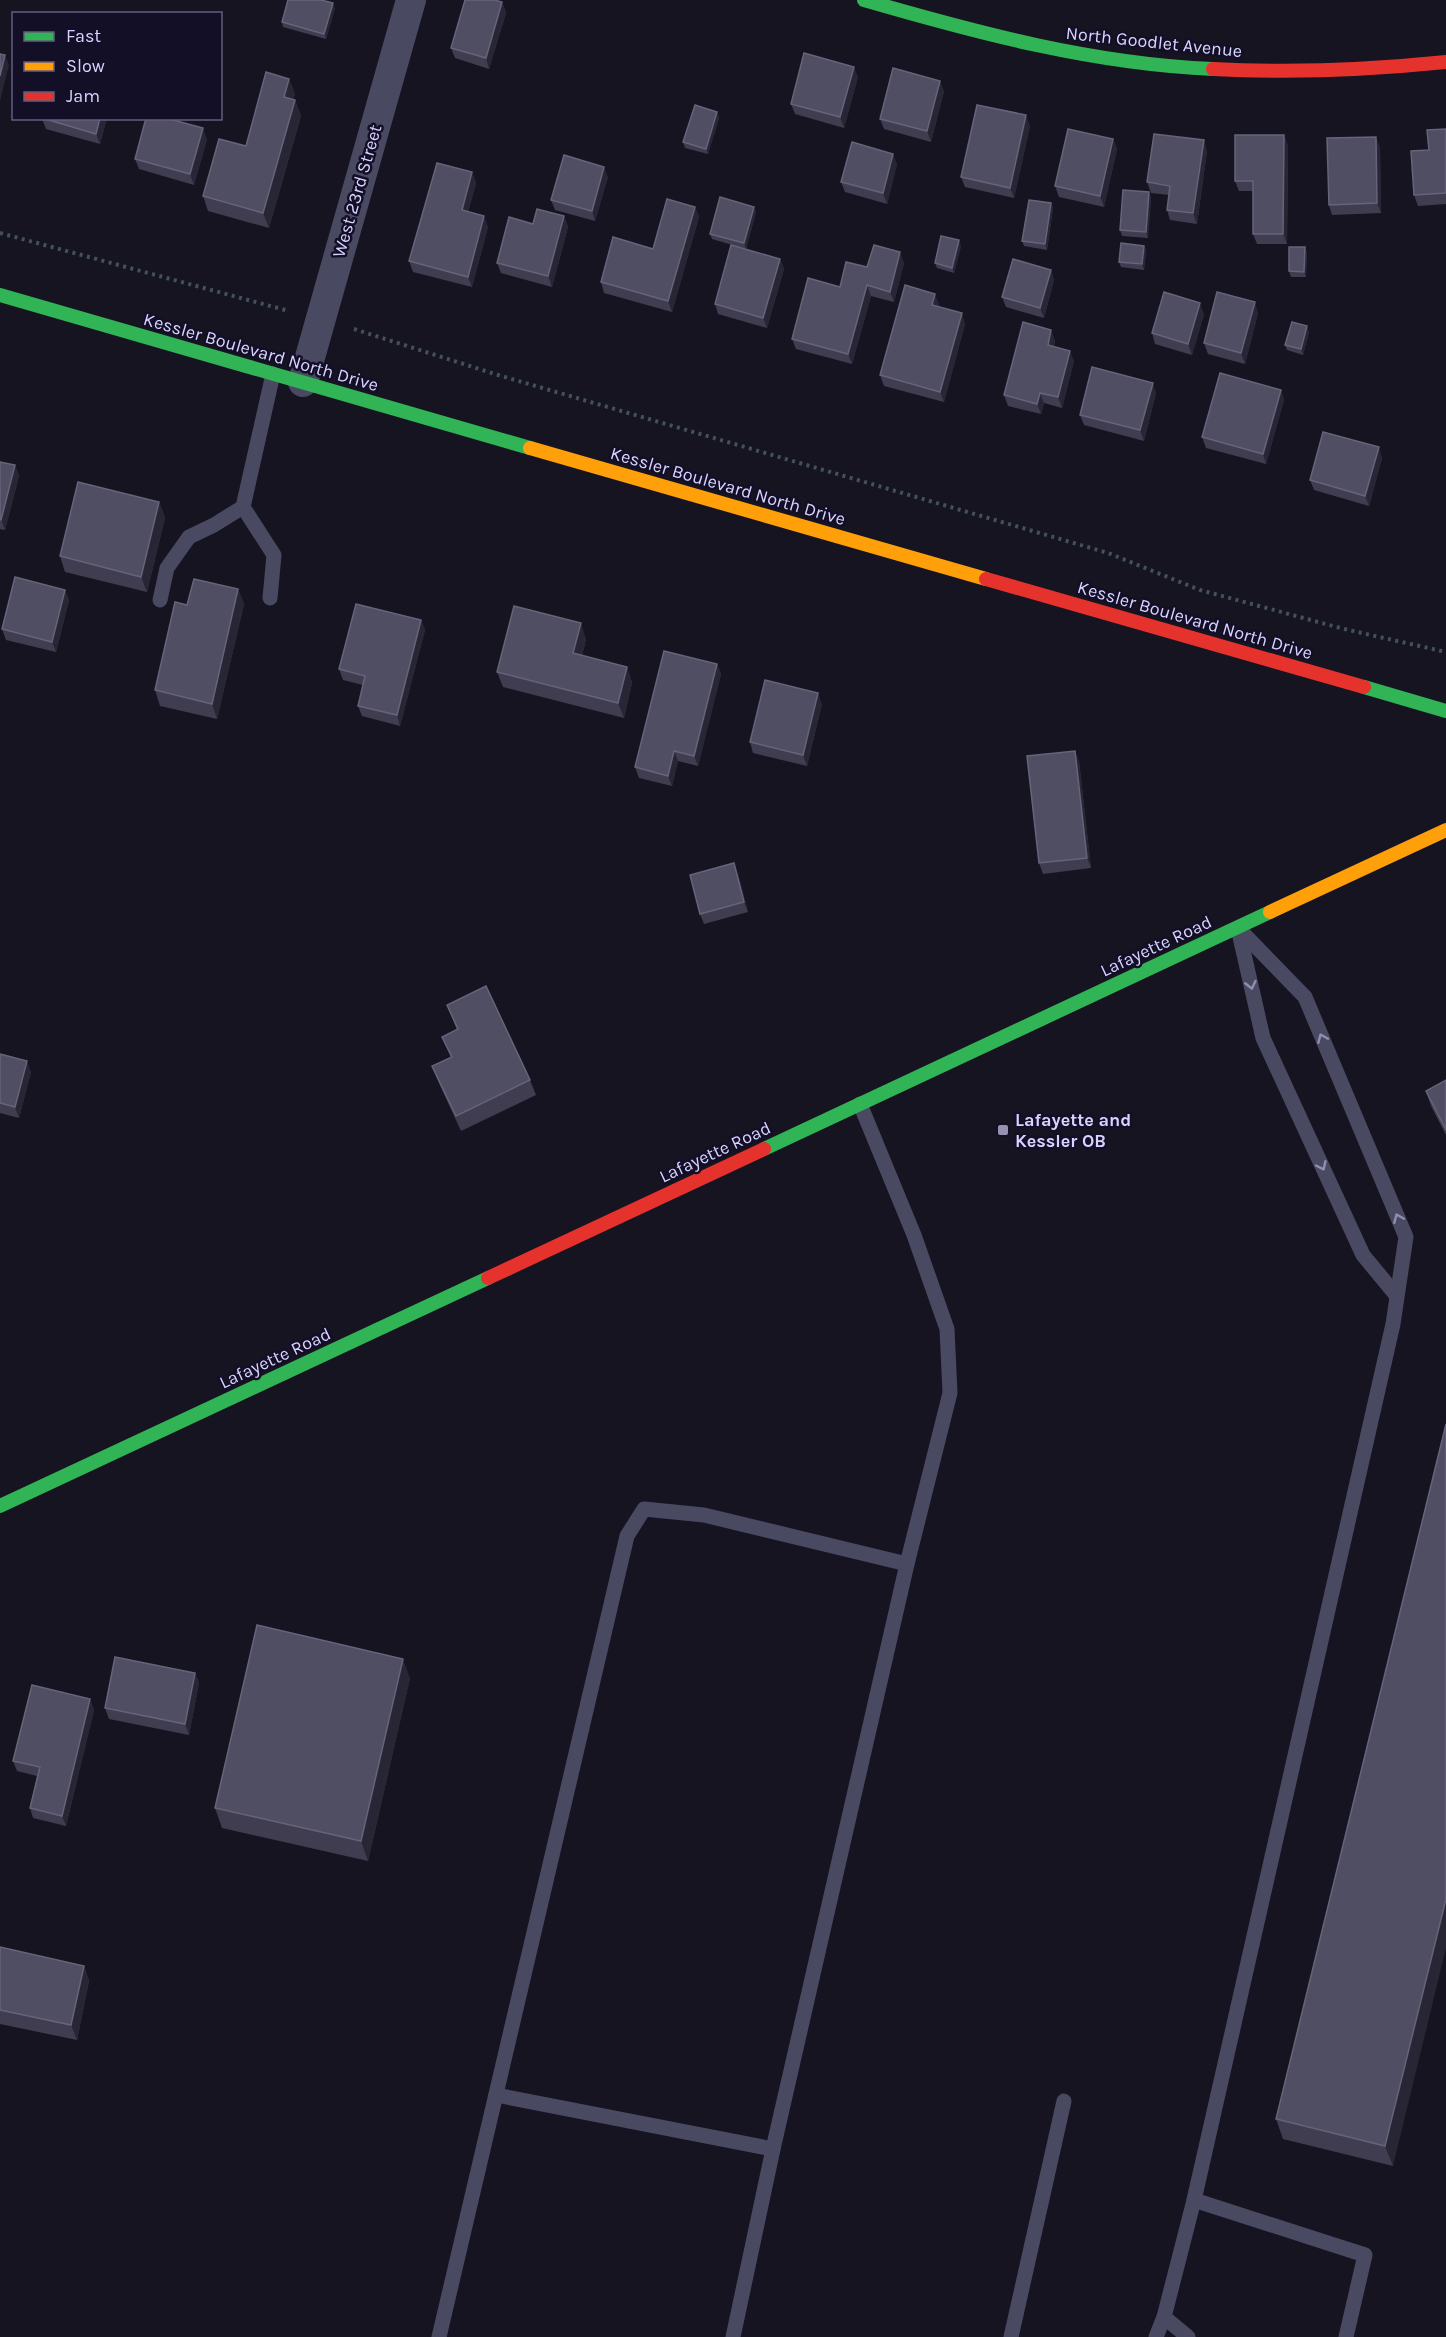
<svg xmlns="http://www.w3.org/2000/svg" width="1446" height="2337" font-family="Karla,sans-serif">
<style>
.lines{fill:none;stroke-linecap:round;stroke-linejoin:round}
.path{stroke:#44505f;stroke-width:4;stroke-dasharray:3 4.5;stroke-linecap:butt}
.lane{stroke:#4a4962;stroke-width:15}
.street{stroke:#4a4962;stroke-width:30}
.fast{stroke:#30b455;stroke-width:14}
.slow{stroke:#ff9f0a;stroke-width:14}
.jam{stroke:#e5322d;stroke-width:14}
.wall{fill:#403d50}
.shaded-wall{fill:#282635}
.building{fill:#504e63;stroke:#66637b;stroke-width:1.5}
.oneway{stroke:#928eb0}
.poi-dot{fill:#9591b1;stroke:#130f26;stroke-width:2}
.labels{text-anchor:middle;stroke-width:5;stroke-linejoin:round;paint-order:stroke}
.street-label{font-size:18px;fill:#d9d4ff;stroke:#130f26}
.poi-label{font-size:18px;font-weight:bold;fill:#d9d4ff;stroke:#130f26;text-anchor:start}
</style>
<rect width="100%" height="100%" fill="#161421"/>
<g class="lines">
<g class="path">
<polyline points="0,233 289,311"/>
<polyline points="354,329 498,375 1108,553 1200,590 1344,629 1446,652"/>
</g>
<g class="lane">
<polyline points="243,507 274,555 270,598"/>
<polyline points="160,600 167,568 189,537 214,525 243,507 273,374"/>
<polyline points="1238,928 1263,1038 1363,1255 1396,1295"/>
<polyline points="860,1104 914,1235 947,1329 950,1393 907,1564"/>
<polyline points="496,2095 773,2149"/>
<polyline points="1194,2200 1365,2255 1346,2337"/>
<polyline points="439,2337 627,1536 644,1509 704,1515 907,1564 773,2149 733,2337"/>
<polyline points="1011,2337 1064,2101"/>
<polyline points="1156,2337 1164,2317"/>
<polyline points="1188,2337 1164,2317 1194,2200 1393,1324 1406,1237 1305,997 1238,928"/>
</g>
<polyline class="street" points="303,382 411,0"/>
<g class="fast">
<path d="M864 0C978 33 1093 64 1213 69"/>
<polyline points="0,295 530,448"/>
<polyline points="1364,687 1446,711"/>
<polyline points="764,1149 1270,912"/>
<polyline points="0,1506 488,1278"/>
</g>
<g class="slow">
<polyline points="530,448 986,579"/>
<polyline points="1270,912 1446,830"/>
</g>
<g class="jam">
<path d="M1213 69C1291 73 1368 70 1446 62"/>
<polyline points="986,579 1364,687"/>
<polyline points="488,1278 764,1149"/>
</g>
</g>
<g class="wall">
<polygon points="502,2 506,13 489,69 455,58 451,48"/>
<polygon points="335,8 326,39 283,27 282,22"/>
<polygon points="858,77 844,128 795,114 791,104"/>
<polygon points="289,79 295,94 293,100 295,100 301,116 269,228 208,211 203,196 246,146"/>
<polygon points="944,91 931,142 884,129 880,119"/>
<polygon points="717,112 719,118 708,154 685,148 683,142"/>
<polygon points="107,118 100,144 46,129 42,119"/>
<polygon points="1030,126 1014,198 965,187 961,177"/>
<polygon points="1446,129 1446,204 1418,206 1414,195 1429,150"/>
<polygon points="1284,135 1288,146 1287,244 1257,244 1253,234 1253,191 1239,191 1235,181"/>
<polygon points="207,139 194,185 139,169 135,159"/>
<polygon points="1113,139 1117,149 1104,207 1059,197 1055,186"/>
<polygon points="1380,147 1381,213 1332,215 1329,205"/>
<polygon points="1207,151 1197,224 1170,220 1167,210 1169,195 1151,193 1147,182"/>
<polygon points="897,164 887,204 845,192 841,182"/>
<polygon points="472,172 476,183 468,212 488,227 472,287 413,272 409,261"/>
<polygon points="608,177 595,221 555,210 551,200"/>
<polygon points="1149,192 1151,198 1148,238 1122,236 1120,230"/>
<polygon points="1051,203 1053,208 1047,250 1024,246 1022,241"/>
<polygon points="695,207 699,217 672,312 604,293 601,282 653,249"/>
<polygon points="754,207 756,212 746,249 712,239 710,234"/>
<polygon points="564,216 568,227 552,287 501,273 497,263 533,224"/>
<polygon points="961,246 954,273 937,268 935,263"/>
<polygon points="1144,246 1146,251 1144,270 1121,267 1119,262"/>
<polygon points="1305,247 1307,253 1306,277 1291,277 1289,271"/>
<polygon points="780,259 784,269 767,328 718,314 715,304"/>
<polygon points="904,263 894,302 871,296 852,364 796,349 792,339 867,267"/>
<polygon points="1051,270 1054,280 1044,318 1006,307 1002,297"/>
<polygon points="939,304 938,306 965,324 944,402 884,386 880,375"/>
<polygon points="1258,313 1245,364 1208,354 1204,343"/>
<polygon points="1204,314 1192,355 1155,344 1152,333"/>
<polygon points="1051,330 1055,341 1054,346 1074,361 1062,408 1044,403 1041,414 1008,406 1004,395"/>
<polygon points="1309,332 1303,355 1287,350 1285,345"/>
<polygon points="1281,390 1284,400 1266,464 1206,448 1202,437"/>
<polygon points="1156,393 1144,441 1084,425 1080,415"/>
<polygon points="1382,458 1369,506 1314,490 1310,480"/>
<polygon points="0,462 15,465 19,476 5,530 0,529"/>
<polygon points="159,502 165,518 147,592 65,572 60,556"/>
<polygon points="238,589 244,604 217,719 160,706 155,690 187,605"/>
<polygon points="65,590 69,600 56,652 6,640 2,629"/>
<polygon points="421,620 425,630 400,726 362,716 358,706 363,685 343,680 339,669"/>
<polygon points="586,639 582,656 627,667 632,683 624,718 503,687 497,672"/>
<polygon points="717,664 721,674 698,766 678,761 672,786 639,778 635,767"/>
<polygon points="822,704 807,766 753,753 750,742"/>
<polygon points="1079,761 1091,868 1043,874 1039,863"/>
<polygon points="738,874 748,912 704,924 700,914"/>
<polygon points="447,1005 530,1080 536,1095 461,1131 438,1081 432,1066 451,1058 442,1037 457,1030"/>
<polygon points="0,1054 31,1072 19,1118 0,1113"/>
<polygon points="1446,1080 1446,1135 1431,1106 1426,1091"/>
<polygon points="1446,1424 1393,2166 1283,2139 1276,2119"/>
<polygon points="195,1673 199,1683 189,1735 109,1719 105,1708"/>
<polygon points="410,1678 368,1861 222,1828 215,1808"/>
<polygon points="90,1699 94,1710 66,1826 33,1818 30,1808 37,1776 17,1771 13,1761"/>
<polygon points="0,1947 84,1966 89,1981 77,2040 0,2024"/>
</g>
<g class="shaded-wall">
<polygon points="502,2 506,13 489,69 486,58"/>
<polygon points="333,3 335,8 326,39 324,34"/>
<polygon points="5,55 9,65 0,101 0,76"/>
<polygon points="854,67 858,77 844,128 840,117"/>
<polygon points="289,79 295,94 290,113 284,97"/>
<polygon points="940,81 944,91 931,142 927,131"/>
<polygon points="295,100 301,116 269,228 263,213"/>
<polygon points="717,112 719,118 708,154 706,149"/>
<polygon points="1026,115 1030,126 1014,198 1010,188"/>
<polygon points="100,118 107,118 100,144 96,134"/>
<polygon points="203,128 207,139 194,185 190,174"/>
<polygon points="1284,135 1288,146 1287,244 1283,234"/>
<polygon points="1376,137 1380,147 1381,213 1377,203"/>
<polygon points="1113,139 1117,149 1104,207 1100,196"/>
<polygon points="1204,140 1207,151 1197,224 1193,213"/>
<polygon points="893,154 897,164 887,204 883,193"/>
<polygon points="604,167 608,177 595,221 592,211"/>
<polygon points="472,172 476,183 466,221 462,210"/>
<polygon points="1149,192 1151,198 1148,238 1146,232"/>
<polygon points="1051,203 1053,208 1047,250 1045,244"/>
<polygon points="695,207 699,217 672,312 668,301"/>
<polygon points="754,207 756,212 746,249 744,243"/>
<polygon points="484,216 488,227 472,287 468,277"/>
<polygon points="564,216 568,227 552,287 548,276"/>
<polygon points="959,240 961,246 954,273 952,268"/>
<polygon points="1144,246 1146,251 1144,270 1142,264"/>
<polygon points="1305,247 1307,253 1306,277 1304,272"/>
<polygon points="900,252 904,263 894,302 890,292"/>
<polygon points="780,259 784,269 767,328 763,318"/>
<polygon points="1051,270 1054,280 1044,318 1040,308"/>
<polygon points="867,285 871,296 852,364 848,354"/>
<polygon points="935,294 939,304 936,315 932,305"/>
<polygon points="1255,302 1258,313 1245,364 1241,353"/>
<polygon points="1200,303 1204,314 1192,355 1188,344"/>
<polygon points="962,313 965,324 944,402 940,392"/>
<polygon points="1307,326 1309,332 1303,355 1301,349"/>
<polygon points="1051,330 1055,341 1052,355 1048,345"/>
<polygon points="1070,351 1074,361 1062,408 1058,397"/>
<polygon points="1153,383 1156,393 1144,441 1140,430"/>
<polygon points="1281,390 1284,400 1266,464 1263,454"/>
<polygon points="1040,393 1044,403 1041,414 1037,404"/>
<polygon points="1379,447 1382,458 1369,506 1365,496"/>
<polygon points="15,465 19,476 5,530 1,520"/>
<polygon points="159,502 165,518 147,592 141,577"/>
<polygon points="238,589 244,604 217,719 212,704"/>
<polygon points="65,590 69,600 56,652 52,642"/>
<polygon points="421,620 425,630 400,726 397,715"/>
<polygon points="581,623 586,639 579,669 573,653"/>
<polygon points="717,664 721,674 698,766 694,756"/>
<polygon points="627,667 632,683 624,718 618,703"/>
<polygon points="818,693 822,704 807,766 803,755"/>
<polygon points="674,751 678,761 672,786 668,776"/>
<polygon points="1075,751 1079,761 1091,868 1087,858"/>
<polygon points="734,863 738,874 748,912 744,902"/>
<polygon points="27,1061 31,1072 19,1118 15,1107"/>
<polygon points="403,1659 410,1678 368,1861 361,1841"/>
<polygon points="195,1673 199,1683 189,1735 185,1724"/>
<polygon points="90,1699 94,1710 66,1826 62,1816"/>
<polygon points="1446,1899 1446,1948 1393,2166 1385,2146"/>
<polygon points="84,1966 89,1981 77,2040 71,2025"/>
</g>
<g class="building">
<polygon points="288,0 321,0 333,3 324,34 282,22"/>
<polygon points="465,0 494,0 502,2 486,58 451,48"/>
<polygon points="804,53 854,67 840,117 791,104"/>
<polygon points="0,54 5,55 0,76"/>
<polygon points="893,68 940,81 927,131 880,119"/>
<polygon points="266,72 289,79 284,97 295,100 263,213 203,196 219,139 246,146"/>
<polygon points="695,105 717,112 706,149 683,142"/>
<polygon points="977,105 1026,115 1010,188 961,177"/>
<polygon points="42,118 100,118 96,134"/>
<polygon points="146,118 166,118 203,128 190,174 135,159"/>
<polygon points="1068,129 1113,139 1100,196 1055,186"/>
<polygon points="1446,129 1446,193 1414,195 1411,151 1429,150 1427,130"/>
<polygon points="1154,134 1204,140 1193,213 1167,210 1170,186 1147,182"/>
<polygon points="1235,135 1284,135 1283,234 1253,234 1253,181 1235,181"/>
<polygon points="1376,137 1377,203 1329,205 1327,138"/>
<polygon points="852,142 893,154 883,193 841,182"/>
<polygon points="564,155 604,167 592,211 551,200"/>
<polygon points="437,163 472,172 462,210 484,216 468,277 409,261"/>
<polygon points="1123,190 1149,192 1146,232 1120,230"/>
<polygon points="720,197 754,207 744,243 710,234"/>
<polygon points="667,199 695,207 668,301 601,282 613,237 653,249"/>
<polygon points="1029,200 1051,203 1045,244 1022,241"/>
<polygon points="537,209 564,216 548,276 497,263 509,217 533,224"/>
<polygon points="941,236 959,240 952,268 935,263"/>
<polygon points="1121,243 1144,246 1142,264 1119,262"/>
<polygon points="731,245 780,259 763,318 715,304"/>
<polygon points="874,245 900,252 890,292 867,285 848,354 792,339 808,278 840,287 846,262 867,267"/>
<polygon points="1289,247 1305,247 1304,272 1289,271"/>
<polygon points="1013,259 1051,270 1040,308 1002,297"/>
<polygon points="905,285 935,294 932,305 962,313 940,392 880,375"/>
<polygon points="1164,292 1200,303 1188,344 1152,333"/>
<polygon points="1217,292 1255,302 1241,353 1204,343"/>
<polygon points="1023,322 1051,330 1048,345 1070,351 1058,397 1040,393 1037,404 1004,395"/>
<polygon points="1292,322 1307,326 1301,349 1285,345"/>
<polygon points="1092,367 1153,383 1140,430 1080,415"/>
<polygon points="1220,373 1281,390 1263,454 1202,437"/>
<polygon points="1323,432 1379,447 1365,496 1310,480"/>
<polygon points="0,462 15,465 1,520 0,519"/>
<polygon points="78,482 159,502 141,577 60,556"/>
<polygon points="15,577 65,590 52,642 2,629"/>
<polygon points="194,579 238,589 212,704 155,690 175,602 187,605"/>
<polygon points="356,604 421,620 397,715 358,706 365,676 339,669"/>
<polygon points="514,606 581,623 573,653 627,667 618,703 497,672"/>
<polygon points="664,651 717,664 694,756 674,751 668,776 635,767"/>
<polygon points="765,680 818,693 803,755 750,742"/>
<polygon points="1075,751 1087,858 1039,863 1027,756"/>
<polygon points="734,863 744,902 700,914 690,875"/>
<polygon points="486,986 530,1080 456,1116 432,1066 452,1057 442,1037 458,1029 447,1005"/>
<polygon points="0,1054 27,1061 15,1107 0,1103"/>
<polygon points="1446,1080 1446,1130 1426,1091"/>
<polygon points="1446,1424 1446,1899 1385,2146 1276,2119"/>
<polygon points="257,1625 403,1659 361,1841 215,1808"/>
<polygon points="115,1657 195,1673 185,1724 105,1708"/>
<polygon points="32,1685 90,1699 62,1816 30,1808 40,1767 13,1761"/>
<polygon points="0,1947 84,1966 71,2025 0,2010"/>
</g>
<defs><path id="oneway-chevron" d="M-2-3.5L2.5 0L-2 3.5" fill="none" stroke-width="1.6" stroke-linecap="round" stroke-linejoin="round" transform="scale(1.5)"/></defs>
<g class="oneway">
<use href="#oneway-chevron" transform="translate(1251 985) rotate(77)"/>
<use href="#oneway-chevron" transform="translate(1322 1038) rotate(-113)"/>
<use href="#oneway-chevron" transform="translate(1322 1166) rotate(65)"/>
<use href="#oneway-chevron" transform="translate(1398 1218) rotate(-113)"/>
</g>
<rect class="poi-dot" x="997" y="1124" width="12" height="12" rx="3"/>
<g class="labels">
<g class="street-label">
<text transform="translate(1154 42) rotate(6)" y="6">North Goodlet Avenue</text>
<text transform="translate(357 191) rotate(-74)" y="6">West 23rd Street</text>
<text transform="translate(261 352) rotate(16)" y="6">Kessler Boulevard North Drive</text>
<text transform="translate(728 486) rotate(16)" y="6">Kessler Boulevard North Drive</text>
<text transform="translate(1195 620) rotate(16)" y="6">Kessler Boulevard North Drive</text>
<text transform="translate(1156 946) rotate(-25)" y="6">Lafayette Road</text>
<text transform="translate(715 1152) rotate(-25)" y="6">Lafayette Road</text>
<text transform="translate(275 1358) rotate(-25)" y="6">Lafayette Road</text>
</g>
<g class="poi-label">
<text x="1015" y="1126">Lafayette and<tspan x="1015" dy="21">Kessler OB</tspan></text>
</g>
</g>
<rect x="12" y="12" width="210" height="108" fill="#130f26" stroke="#625e7d" stroke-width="1.5"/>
<rect x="24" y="32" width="30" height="9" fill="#30b455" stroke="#625e7d" stroke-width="1.5"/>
<text x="66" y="42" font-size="18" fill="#d9d4ff">Fast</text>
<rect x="24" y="62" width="30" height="9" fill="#ff9f0a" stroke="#625e7d" stroke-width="1.5"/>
<text x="66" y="72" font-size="18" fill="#d9d4ff">Slow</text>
<rect x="24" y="92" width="30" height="9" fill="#e5322d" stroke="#625e7d" stroke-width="1.5"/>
<text x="66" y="102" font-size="18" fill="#d9d4ff">Jam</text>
</svg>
